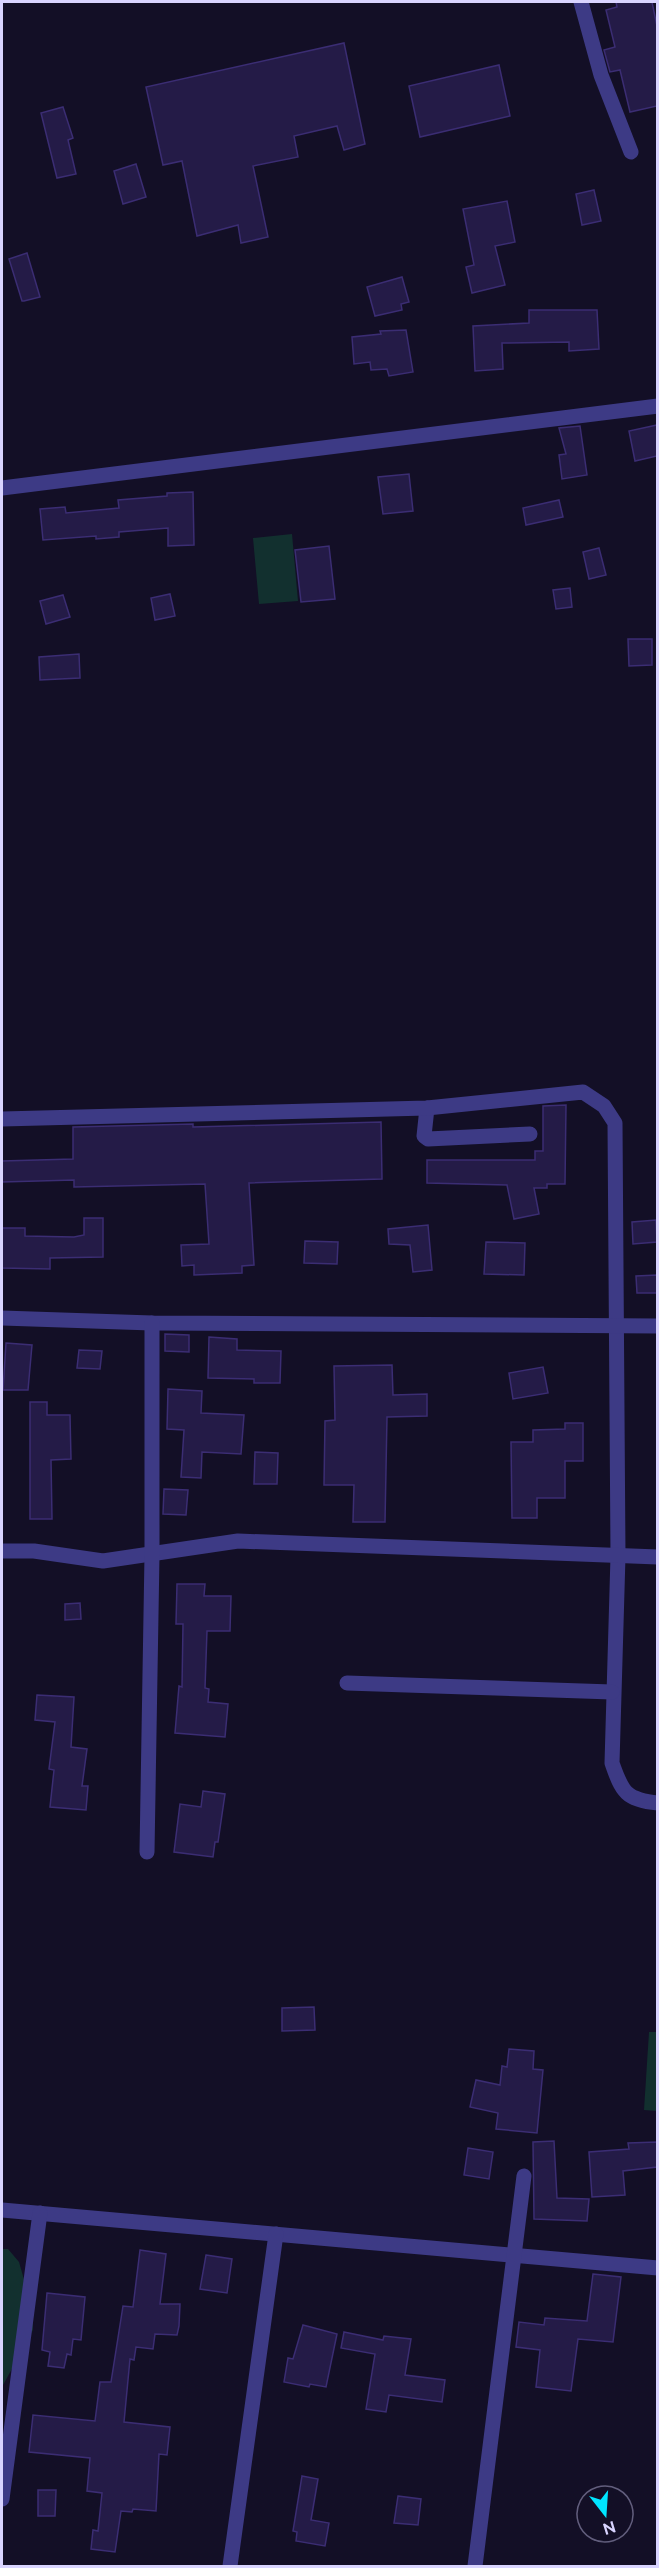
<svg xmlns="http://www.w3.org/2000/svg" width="659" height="2568" font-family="Raleway,sans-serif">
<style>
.green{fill:#12302f}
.building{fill:#241b47;stroke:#3b2d73;stroke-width:1.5}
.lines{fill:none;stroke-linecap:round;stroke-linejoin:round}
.minor{stroke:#3d3a85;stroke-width:15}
</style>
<rect width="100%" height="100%" fill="#130f26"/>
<g class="green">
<polygon points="292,534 298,601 259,604 253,538"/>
<polygon points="649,2032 657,2032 657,2111 644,2110"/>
<polygon points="2,2249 8,2249 19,2262 33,2311 33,2330 2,2387"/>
</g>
<g class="building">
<polygon points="616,2 652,2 657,26 657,106 630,112 620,70 610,72 604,50 615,47 606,10 617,7"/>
<polygon points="344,43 365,144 344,150 337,126 294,136 298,157 253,166 268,237 241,243 238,225 197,236 182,161 163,165 146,87"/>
<polygon points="499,65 510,116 420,137 409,86"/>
<polygon points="63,107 73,138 68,140 76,174 57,178 41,113"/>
<polygon points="136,164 146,197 123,204 114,171"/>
<polygon points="594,190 601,221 582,225 576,194"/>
<polygon points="507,201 515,242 495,246 505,285 472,293 466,267 474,265 463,209"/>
<polygon points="27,253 40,297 24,301 22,301 9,259"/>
<polygon points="402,277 409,302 401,304 402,310 375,316 367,287"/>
<polygon points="529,310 597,310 599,349 569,351 569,342 502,343 503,369 475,371 473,326 529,323"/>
<polygon points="406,330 413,372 389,376 387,369 371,370 370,362 354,364 352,337 381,334 380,331"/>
<polygon points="657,425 657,456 635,461 629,431"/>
<polygon points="580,426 587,475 562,479 559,455 566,454 559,428"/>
<polygon points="409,474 413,511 383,514 378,477"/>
<polygon points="193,492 194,545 168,546 168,528 119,532 119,537 96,539 96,536 43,540 40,509 65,507 66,513 119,508 118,500 167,496 167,493"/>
<polygon points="559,500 563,517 526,525 523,508"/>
<polygon points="329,546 335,599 301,602 295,550"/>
<polygon points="599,548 606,575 589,579 583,552"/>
<polygon points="570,588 572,607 556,609 553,590"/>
<polygon points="170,594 175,616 155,620 151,598"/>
<polygon points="63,595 70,617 46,624 40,601"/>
<polygon points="628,639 652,639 652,665 629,666"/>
<polygon points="79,654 80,678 40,680 39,657"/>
<polygon points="566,1105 565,1184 547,1184 547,1188 534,1188 539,1214 514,1219 507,1185 427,1183 427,1160 535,1160 535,1151 543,1151 543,1106"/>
<polygon points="381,1122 382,1179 249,1183 254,1265 242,1266 242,1273 194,1275 194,1265 182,1266 181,1245 209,1244 205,1184 74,1187 74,1180 2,1182 2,1161 73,1159 73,1127 193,1124 193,1127"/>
<polygon points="84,1218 103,1218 103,1257 50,1258 50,1269 2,1268 2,1228 25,1228 25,1236 74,1237 84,1235"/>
<polygon points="656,1220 657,1242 633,1244 632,1222"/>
<polygon points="428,1225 432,1270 413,1272 410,1245 389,1244 388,1229"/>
<polygon points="305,1241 338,1242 337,1264 304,1263"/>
<polygon points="486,1242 525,1243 524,1275 484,1274"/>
<polygon points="657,1275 657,1293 637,1293 636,1276"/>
<polygon points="165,1334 189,1335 189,1352 165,1351"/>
<polygon points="209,1337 237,1339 237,1350 281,1351 280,1383 254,1383 254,1379 208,1378"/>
<polygon points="6,1343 32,1345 28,1390 3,1390"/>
<polygon points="79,1350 102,1351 100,1369 77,1368"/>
<polygon points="392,1365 393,1395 427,1394 427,1416 387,1417 385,1522 353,1522 354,1485 324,1485 325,1421 335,1420 334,1366"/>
<polygon points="543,1367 548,1393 513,1399 509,1373"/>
<polygon points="168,1389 202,1391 201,1413 244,1415 241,1454 202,1452 201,1478 181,1477 184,1430 167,1429"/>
<polygon points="30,1402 47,1402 47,1415 70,1415 71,1459 51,1460 52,1519 30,1519"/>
<polygon points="565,1423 583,1423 583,1461 565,1461 565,1498 537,1498 537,1518 512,1518 511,1442 533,1442 533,1430 565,1429"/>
<polygon points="255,1452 278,1453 277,1484 254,1484"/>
<polygon points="164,1489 188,1490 186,1515 163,1514"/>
<polygon points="177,1584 205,1584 204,1596 231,1596 230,1631 207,1631 205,1688 209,1689 208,1702 228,1704 225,1737 175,1733 179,1686 182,1687 183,1624 176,1624"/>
<polygon points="80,1603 81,1619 65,1620 65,1604"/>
<polygon points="37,1695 74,1697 71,1747 87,1749 82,1786 88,1786 86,1810 50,1807 54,1770 49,1769 55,1722 35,1720"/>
<polygon points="203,1791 225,1794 218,1842 215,1842 213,1857 174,1852 180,1804 201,1807"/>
<polygon points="314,2007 315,2030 282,2031 282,2008"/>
<polygon points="509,2049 534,2051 533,2069 543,2070 537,2133 496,2129 498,2113 470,2107 476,2080 500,2085 502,2066 507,2067"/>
<polygon points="554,2141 557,2198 589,2199 587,2221 534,2219 533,2142"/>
<polygon points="657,2142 657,2167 623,2171 625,2195 592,2197 589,2152 629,2149 628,2143"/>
<polygon points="468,2148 493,2152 489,2179 464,2175"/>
<polygon points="140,2250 166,2254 160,2304 180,2304 179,2326 177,2335 155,2334 153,2349 136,2347 134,2360 130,2359 124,2422 170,2427 167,2455 159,2454 156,2511 133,2509 132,2512 121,2511 115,2552 91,2549 93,2530 98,2531 102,2493 87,2491 90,2458 29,2452 33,2415 95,2421 100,2382 111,2382 123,2306 133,2307"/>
<polygon points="206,2255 232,2259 227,2293 200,2289"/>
<polygon points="593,2274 621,2277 613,2342 578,2339 571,2391 536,2387 540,2350 516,2347 519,2322 544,2325 545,2318 587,2321"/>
<polygon points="47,2293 85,2297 81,2340 73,2339 71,2355 67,2354 64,2368 48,2366 50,2352 42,2350"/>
<polygon points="303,2325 337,2334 326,2387 310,2384 309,2387 284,2382 288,2358 293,2359"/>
<polygon points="344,2332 383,2340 384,2336 411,2339 405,2375 445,2380 442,2402 389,2395 386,2412 366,2409 375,2354 341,2348"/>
<polygon points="302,2476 318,2479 311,2520 329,2523 325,2546 296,2541 297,2532 293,2531"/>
<polygon points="38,2490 56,2490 55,2516 38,2516"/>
<polygon points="398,2496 421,2499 418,2525 394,2523"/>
</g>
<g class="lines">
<g class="minor">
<polyline points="581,2 601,75 631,152"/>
<polyline points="2,488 658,406"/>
<polyline points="427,1108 424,1136 428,1139 530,1134"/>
<path d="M2 1119 427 1108 583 1092 604 1106 615 1123 618 1556 612 1763C622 1792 626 1800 658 1803"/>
<polyline points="2,1318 152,1323 658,1326"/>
<polyline points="2,1551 34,1551 103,1561 238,1541 658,1557"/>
<polyline points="347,1683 612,1692"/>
<polyline points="147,1852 152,1555 152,1323"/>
<polyline points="2,2210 658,2268"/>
<polyline points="2,2499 40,2213"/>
<polyline points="230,2566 276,2234"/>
<polyline points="475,2566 524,2176"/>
</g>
</g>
<rect width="659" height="2568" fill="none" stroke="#d9d4ff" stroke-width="6"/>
<g transform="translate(605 2514) rotate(163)"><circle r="28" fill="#130f26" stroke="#625e7d" stroke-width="1.5"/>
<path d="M0-4.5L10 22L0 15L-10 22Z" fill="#00e5ff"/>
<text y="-9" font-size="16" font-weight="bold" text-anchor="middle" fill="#d9d4ff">N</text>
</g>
</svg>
